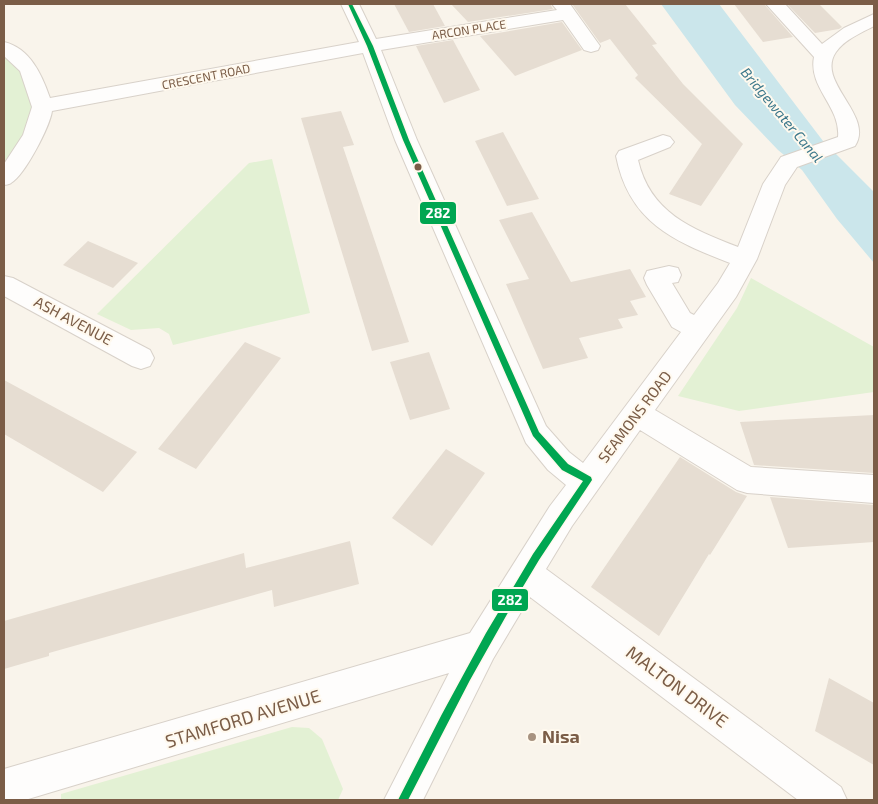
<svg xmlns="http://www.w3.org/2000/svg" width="878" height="804" font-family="'Exo 2',sans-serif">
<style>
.green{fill:#e3f1d4}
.water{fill:#cbe6eb}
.building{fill:#e6ddd2}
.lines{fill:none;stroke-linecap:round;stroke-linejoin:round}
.minor-casing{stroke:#d8d1c9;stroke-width:2}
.minor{fill:#fefdfc;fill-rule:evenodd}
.bus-1-casing{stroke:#fff9ee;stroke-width:3}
.bus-1{fill:#00a651;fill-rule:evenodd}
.bus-dot{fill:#7b5d47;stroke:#fff9ee;stroke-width:2}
.poi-dot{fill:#a79280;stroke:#fff9ee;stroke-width:2}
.labels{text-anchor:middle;stroke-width:4;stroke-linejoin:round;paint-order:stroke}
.far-street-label{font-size:12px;fill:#7b5d47;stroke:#fff9ee}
.far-water-label{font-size:14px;font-style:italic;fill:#3b778a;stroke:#fff9ee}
.street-label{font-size:15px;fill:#7b5d47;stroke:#fff9ee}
.near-street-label{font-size:18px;fill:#7b5d47;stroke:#fff9ee}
.near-poi-label{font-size:18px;font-weight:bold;fill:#7b5d47;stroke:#fff9ee;text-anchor:start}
.line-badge{stroke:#fff9ee;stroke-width:2}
.badge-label{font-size:14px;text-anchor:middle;font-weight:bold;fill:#fff}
</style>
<rect width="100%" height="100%" fill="#f9f4eb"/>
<g class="green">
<polygon points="4,50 18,61 41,104 24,143 4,172"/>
<polygon points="272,159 310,313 173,345 169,334 159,328 131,330 97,314 249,163"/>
<polygon points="751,278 874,347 874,392 739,411 678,396 737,308"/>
<polygon points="292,727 309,728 322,739 343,789 338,800 61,800 61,794"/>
</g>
<polygon class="water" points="661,4 719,4 823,141 874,192 874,263 837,219 802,170 778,150 735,105"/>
<g class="building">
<polygon points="394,4 433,4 445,26 409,32"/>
<polygon points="451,4 550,4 553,9 468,22"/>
<polygon points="572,4 625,4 657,44 652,45 683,84 743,144 701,206 669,194 702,144 635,78 638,75 610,39 600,43"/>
<polygon points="734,4 764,4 793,37 763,42"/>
<polygon points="787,4 819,4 842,27 839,29 815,33"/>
<polygon points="562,22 582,50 515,76 480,36"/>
<polygon points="453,40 480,90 444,103 416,46"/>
<polygon points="341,111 354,145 343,147 409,342 372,351 301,118"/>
<polygon points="503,132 539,199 507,206 475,141"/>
<polygon points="532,212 571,282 630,269 646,297 630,301 638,315 618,319 623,328 579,338 588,358 543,369 506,284 529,279 499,220"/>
<polygon points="88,241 138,263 113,288 63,265"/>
<polygon points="245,342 281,358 196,469 158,449"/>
<polygon points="429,352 450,409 410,420 390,362"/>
<polygon points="4,380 137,452 103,492 4,434"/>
<polygon points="874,415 874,473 754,465 740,422"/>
<polygon points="446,449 485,473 432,546 392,518"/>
<polygon points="680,457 736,492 747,496 710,555 709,554 659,636 591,587"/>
<polygon points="770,497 874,505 874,542 788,548"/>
<polygon points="350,541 359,584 274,607 272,590 49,653 49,656 4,669 4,621 244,553 246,568"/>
<polygon points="829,678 874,703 874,765 815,731"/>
</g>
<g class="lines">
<defs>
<g id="minor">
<path d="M341 4H359L376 39 557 10 552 4H570L600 46 598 50 591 52 584 50 563 20 381 50 417 140 546 426 569 452 583 463 681 332 672 327 647 285 644 278 647 271 669 266 678 268 681 275 678 282 672 283 690 313 694 315 718 283 730 263C673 241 629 222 616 156L619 151 663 135 670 137 674 142 670 147 638 160C650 213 692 229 738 247L763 184 781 157 838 137C841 107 808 88 814 57L766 4H785L822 44 844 28 874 14V26C861 33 844 40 836 52 815 82 875 115 855 146L797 167 785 185 757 259 736 297 655 410 751 467 874 475V503L747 493 737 490 640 430 572 526 546 569 841 787 847 800H798L530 597 493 659 423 800H384L449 673 25 800H4V769L470 633 550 506 566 485 548 470 526 443 395 140 363 53 52 111C50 126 25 175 11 183 11 184 4 185 4 185V164L23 135 32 107 20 71 4 56V42C30 48 42 75 50 98L359 42Z"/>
<polygon points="4,276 13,278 150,350 154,358 150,366 141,369 132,366 4,296"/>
</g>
</defs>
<use href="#minor" class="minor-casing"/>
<use href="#minor" class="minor"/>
<defs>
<polygon id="bus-1" points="348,4 352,4 373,46 409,140 539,432 568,464 591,477 592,480 539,560 515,600 470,680 408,800 398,800 442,714 486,633 533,554 583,481 562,470 533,436 403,140 367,46"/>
</defs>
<use href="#bus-1" class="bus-1-casing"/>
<use href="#bus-1" class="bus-1"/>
</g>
<circle class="bus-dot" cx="418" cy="167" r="4.5"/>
<circle class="poi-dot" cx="532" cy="737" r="5"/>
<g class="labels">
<g class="far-street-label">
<text transform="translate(469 30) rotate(-9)" y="4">ARCON PLACE</text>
<text transform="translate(206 77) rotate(-11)" y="4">CRESCENT ROAD</text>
</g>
<g class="far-water-label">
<text transform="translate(782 115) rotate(50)" y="5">Bridgewater Canal</text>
</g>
<g class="street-label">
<text transform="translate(73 321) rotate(28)" y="5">ASH AVENUE</text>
<text transform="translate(635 417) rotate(-53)" y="5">SEAMONS ROAD</text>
</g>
<g class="near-street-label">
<text transform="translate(677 687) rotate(37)" y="6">MALTON DRIVE</text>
<text transform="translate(243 719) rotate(-17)" y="6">STAMFORD AVENUE</text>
</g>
<g class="near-poi-label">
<text x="542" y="743">Nisa</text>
</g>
</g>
<g class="line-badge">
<rect x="419" y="201" width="38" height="24" rx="5" fill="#00a651"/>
<rect x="491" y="588" width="38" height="24" rx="5" fill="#00a651"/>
</g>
<g class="badge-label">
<text x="438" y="218">282</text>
<text x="510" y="605">282</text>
</g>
<rect width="878" height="804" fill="none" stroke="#7b5d47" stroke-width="10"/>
</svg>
